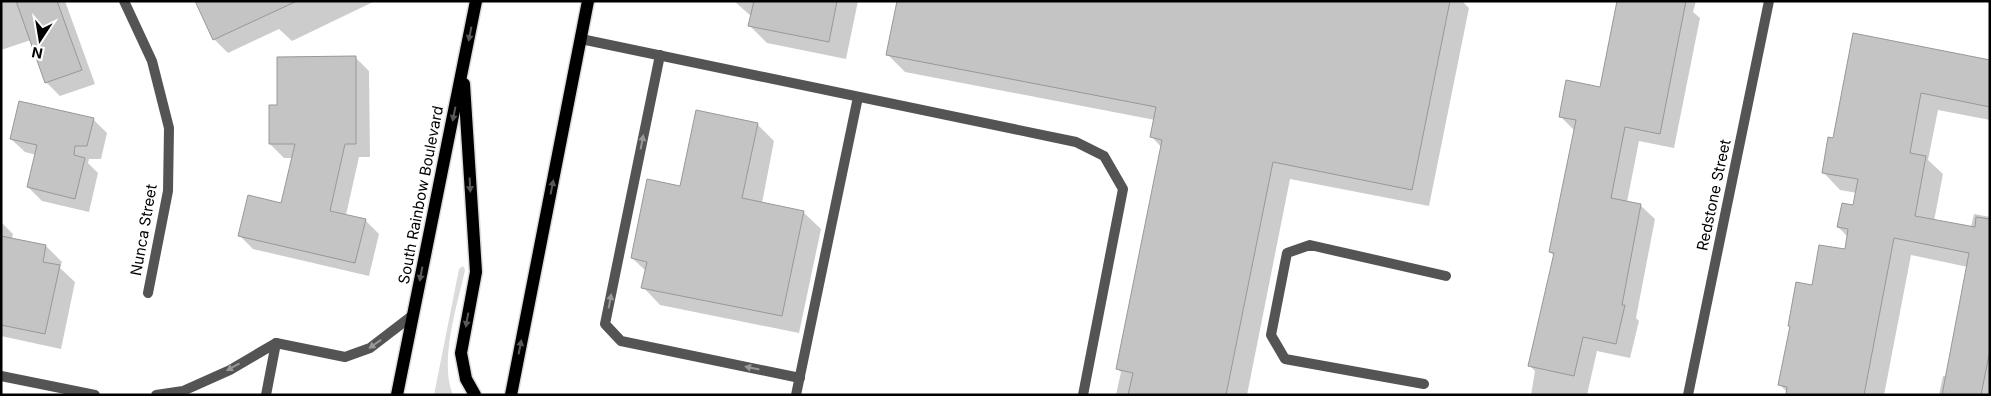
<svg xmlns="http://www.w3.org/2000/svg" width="1991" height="396" font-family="Inter,sans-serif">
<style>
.green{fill:#dbdbdb}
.shadow{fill:#0003}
.building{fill:#c4c4c4;stroke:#989898}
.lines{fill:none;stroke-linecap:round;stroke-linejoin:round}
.primary-casing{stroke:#dbdbdb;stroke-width:15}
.service{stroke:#545454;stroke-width:10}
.minor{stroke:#545454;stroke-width:10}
.primary{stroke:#000;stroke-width:12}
.oneway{fill:#595959}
.oneway2{fill:#989898}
.labels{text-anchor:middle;stroke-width:4;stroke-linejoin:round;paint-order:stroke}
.street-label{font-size:15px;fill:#000;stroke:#fff}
</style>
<rect width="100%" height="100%" fill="#fff"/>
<path class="green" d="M463 266 465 270C457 307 439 360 453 395H434L459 269Z"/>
<g class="shadow">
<polygon points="1,1 65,1 95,84 60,96 46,82 31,40 1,50"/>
<polygon points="197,1 373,1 373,2 292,41 279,29 228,53 214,39"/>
<polygon points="734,1 858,1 846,59 767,43 750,26 752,17"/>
<polygon points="898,1 1462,1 1469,8 1429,206 1290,179 1247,395 1116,395 1121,372 1117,369 1162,148 1152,137 1155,120 905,72 888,55"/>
<polygon points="1618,1 1696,1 1693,12 1700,18 1674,148 1639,141 1627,202 1640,205 1655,219 1636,318 1639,321 1630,358 1597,351 1587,395 1531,395 1535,371 1530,366 1554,256 1550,252 1575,131 1560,116 1601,89"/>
<polygon points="1854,34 1990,63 1990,120 1938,110 1928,160 1943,174 1934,221 1971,227 1974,214 1990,217 1990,395 1939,395 1943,376 1947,376 1968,267 1911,255 1884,395 1787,395 1788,393 1780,385 1791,327 1789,326 1846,251 1848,237 1838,227 1854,206 1857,193 1840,190 1823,172 1834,139"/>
<polygon points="355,57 369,71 370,157 359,157 346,215 365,220 379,234 369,276 253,249 239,235 282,205 293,158 284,158 270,144 278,107"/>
<polygon points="93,119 107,133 101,159 89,159 88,163 98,173 89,212 42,201 28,187 36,155 25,152 11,139"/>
<polygon points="757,124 774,141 762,203 803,212 821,229 799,333 660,305 643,287 646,271 632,258 681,187"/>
<polygon points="1,222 13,234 12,239 46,246 62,262 60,268 75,282 61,349 1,336"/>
</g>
<g class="building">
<polygon points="16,1 57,1 82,70 45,83"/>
<polygon points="195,1 297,1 213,40"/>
<polygon points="754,1 837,1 829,42 748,26"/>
<polygon points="897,1 1450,1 1412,190 1273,162 1226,395 1128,395 1133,373 1116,369 1162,140 1150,137 1156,107 886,55"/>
<polygon points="1617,1 1686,1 1660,134 1625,127 1611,198 1641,204 1622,305 1625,305 1616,344 1583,337 1574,376 1528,366 1554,253 1549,252 1576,120 1559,117 1566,80 1600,87"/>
<polygon points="1853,33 1990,60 1990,107 1921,93 1910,153 1926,156 1915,216 1975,227 1976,217 1990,219 1990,350 1981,395 1942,395 1969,253 1894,238 1864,395 1786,395 1787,387 1778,385 1790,326 1788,326 1796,282 1812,285 1819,245 1845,249 1848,229 1837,227 1842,203 1853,205 1858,179 1822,173 1828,137 1833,138"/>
<polygon points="356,56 356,144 345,144 330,211 366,219 355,263 238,236 248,195 281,203 295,144 269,144 269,105 277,105 277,57"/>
<polygon points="19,101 94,118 87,146 75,146 74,155 85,158 75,199 27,187 37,145 10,139"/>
<polygon points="696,110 758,123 742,198 804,211 782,316 641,288 647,262 631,258 647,179 680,186"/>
<polygon points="1,236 46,245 43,262 60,265 45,334 1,325"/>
</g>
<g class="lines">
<defs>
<g id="primary">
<polyline points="464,84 476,272 461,353 466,379 475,395"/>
<polyline points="397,395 476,1"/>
<polyline points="511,395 588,1"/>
</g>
</defs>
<use href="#primary" class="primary-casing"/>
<g class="service">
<polyline points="581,39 1076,142 1104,156 1123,189 1083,395"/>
<polyline points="660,55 605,324 621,341 800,378"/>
<polyline points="1,376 95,395"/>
<polyline points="1424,384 1285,359 1271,335 1287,253 1310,245 1446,276"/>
<polyline points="156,395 183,391 230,370 276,343 345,357 370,348 413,315"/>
<polyline points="266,395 276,343"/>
<polyline points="796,395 858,97"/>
</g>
<g class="minor">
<polyline points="124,1 152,61 169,128 168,191 148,293"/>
<polyline points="1688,395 1769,1"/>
</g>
<use href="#primary" class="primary"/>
</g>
<defs><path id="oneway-solid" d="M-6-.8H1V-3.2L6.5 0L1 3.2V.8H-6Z" transform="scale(1.25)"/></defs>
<g class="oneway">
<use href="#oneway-solid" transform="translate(470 34) rotate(101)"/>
<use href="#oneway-solid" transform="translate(454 114) rotate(101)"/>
<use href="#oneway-solid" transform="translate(470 185) rotate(87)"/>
<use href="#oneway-solid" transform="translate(552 187) rotate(-79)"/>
<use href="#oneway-solid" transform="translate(421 274) rotate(101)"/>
<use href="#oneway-solid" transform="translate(467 320) rotate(100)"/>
<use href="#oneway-solid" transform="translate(520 347) rotate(-79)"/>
</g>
<g class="oneway2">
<use href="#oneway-solid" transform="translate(642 142) rotate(-79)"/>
<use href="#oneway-solid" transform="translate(610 301) rotate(-79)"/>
<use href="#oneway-solid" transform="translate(375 344) rotate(145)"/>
<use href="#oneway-solid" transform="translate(233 367) rotate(151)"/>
<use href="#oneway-solid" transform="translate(752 368) rotate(-168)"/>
</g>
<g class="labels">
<g class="street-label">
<text transform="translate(421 195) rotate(-79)" y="5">South Rainbow Boulevard</text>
<text transform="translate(1714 195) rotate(-78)" y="5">Redstone Street</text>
<text transform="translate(144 230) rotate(-80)" y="5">Nunca Street</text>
</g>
</g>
<rect width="1991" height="396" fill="none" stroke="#000000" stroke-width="5"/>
<g transform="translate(40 40) rotate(192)" stroke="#ffffff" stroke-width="4" paint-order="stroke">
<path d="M0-4L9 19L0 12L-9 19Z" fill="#000000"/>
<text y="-8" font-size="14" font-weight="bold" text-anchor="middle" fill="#000000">N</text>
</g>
</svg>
